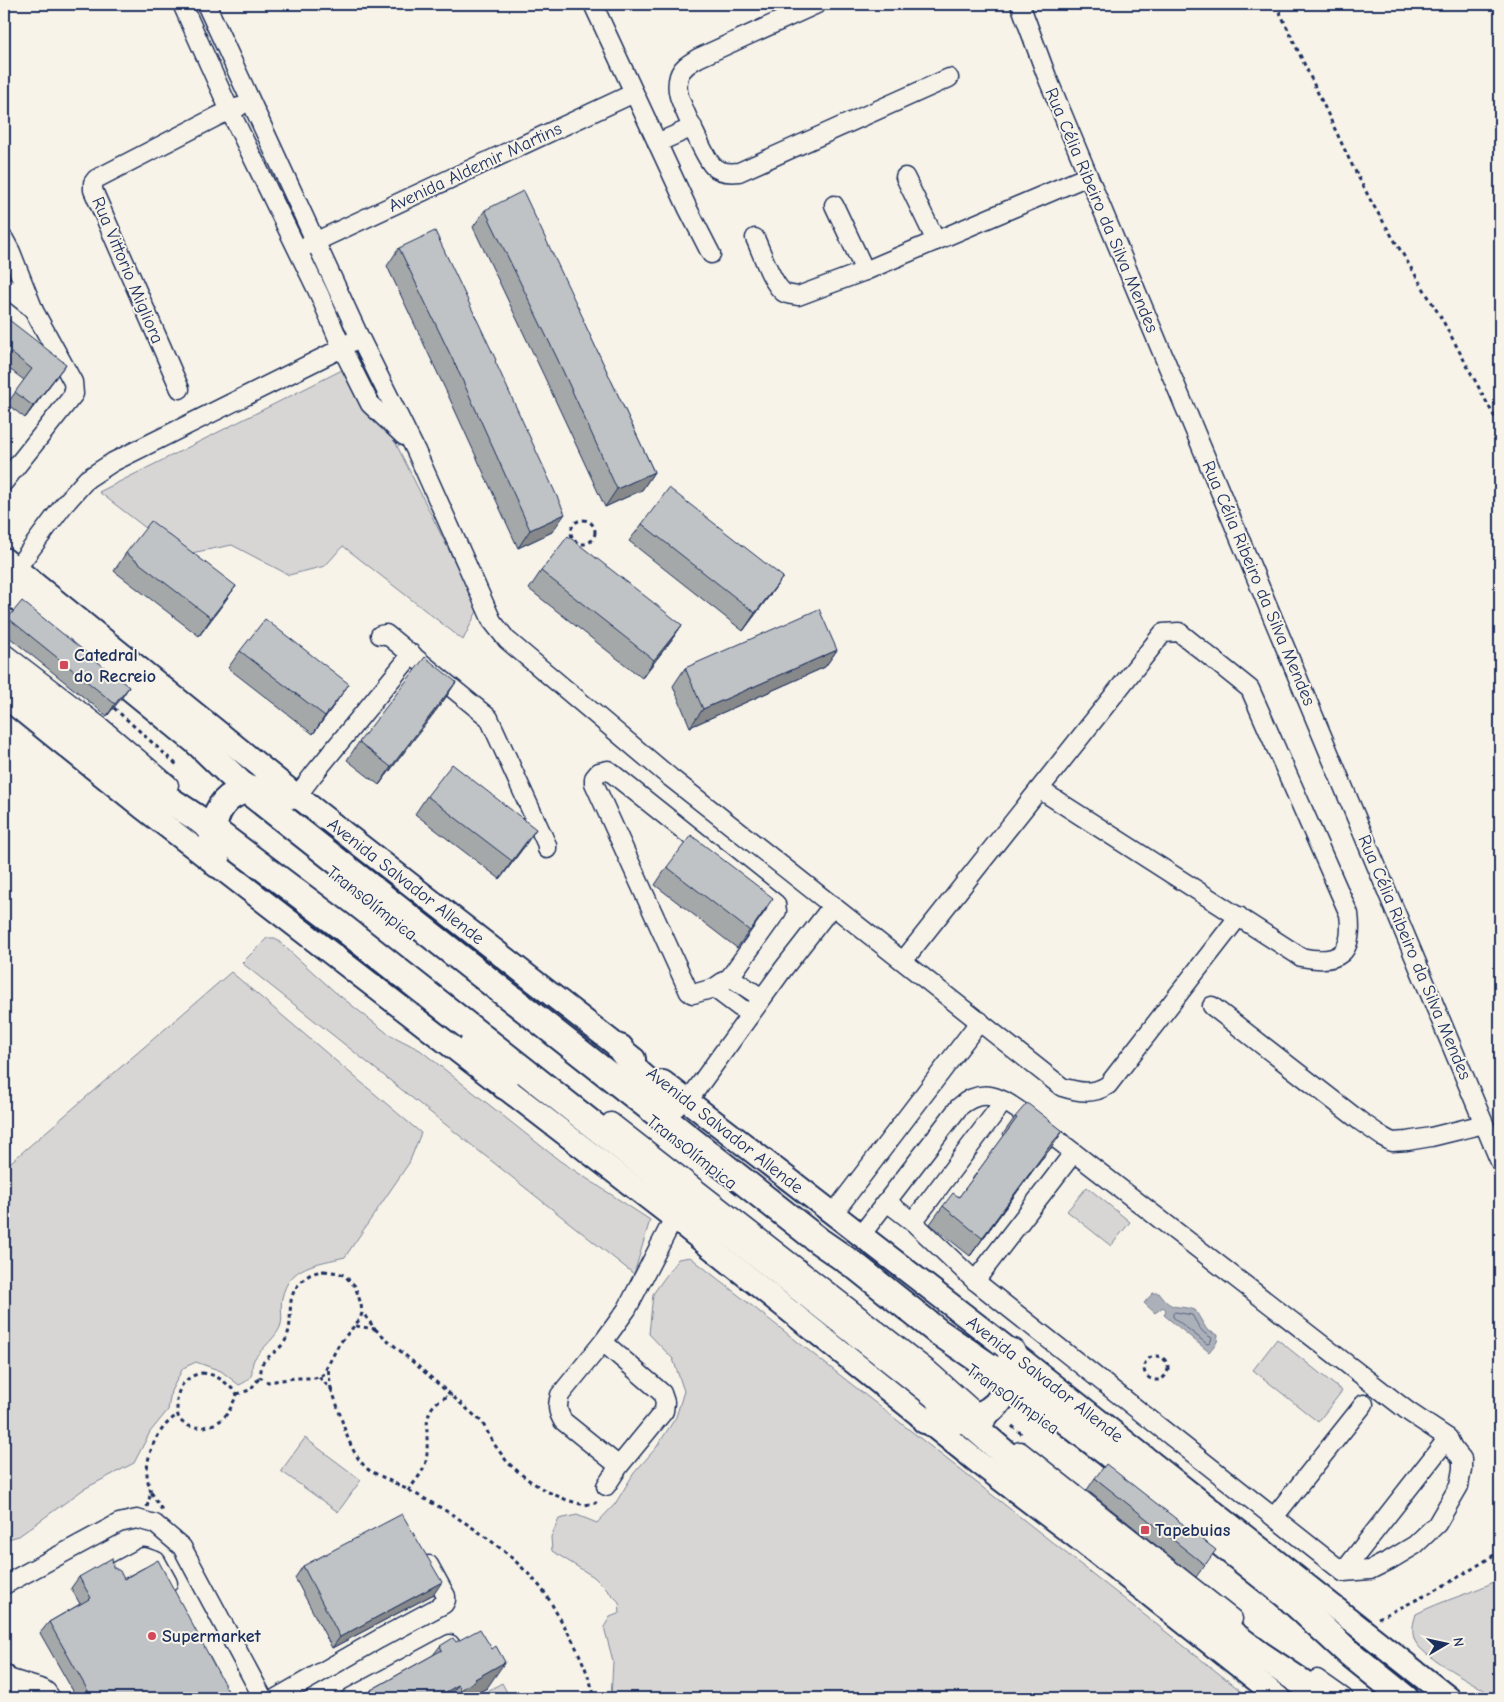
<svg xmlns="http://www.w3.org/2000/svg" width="1504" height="1702" font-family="'Comic Neue',sans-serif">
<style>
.green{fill:#d7d6d4;stroke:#798299}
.water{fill:#acb0b9;stroke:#727c95}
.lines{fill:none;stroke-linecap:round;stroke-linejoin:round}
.shore{stroke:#556382;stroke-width:1}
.minor-casing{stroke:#1b2f5e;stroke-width:21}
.major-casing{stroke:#1b2f5e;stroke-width:26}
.highway-casing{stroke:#1b2f5e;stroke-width:30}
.path{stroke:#1b2f5e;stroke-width:3;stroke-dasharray:4 4;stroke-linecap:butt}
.minor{stroke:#f7f3e8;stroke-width:18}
.major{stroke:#f7f3e8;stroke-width:22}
.highway{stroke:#f7f3e8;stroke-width:26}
.wall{fill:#a5a8a9;stroke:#1b2f5e}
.shaded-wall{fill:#86888a;stroke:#1b2f5e}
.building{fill:#c0c3c5;stroke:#1b2f5e}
.poi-dot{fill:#d1495b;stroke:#f7f3e8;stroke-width:2}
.labels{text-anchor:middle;stroke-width:4;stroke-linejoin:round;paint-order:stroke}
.street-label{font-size:18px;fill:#1b2f5e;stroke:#f7f3e8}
.poi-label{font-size:18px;font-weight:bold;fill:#1b2f5e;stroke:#f7f3e8;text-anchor:start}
</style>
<rect width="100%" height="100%" fill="#f7f3e8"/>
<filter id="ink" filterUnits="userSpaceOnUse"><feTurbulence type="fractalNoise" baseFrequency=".02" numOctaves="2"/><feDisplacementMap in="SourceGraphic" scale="10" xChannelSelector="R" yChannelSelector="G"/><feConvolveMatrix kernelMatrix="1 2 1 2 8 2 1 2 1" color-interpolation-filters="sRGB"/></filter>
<g filter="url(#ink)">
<g class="green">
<polygon points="356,363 478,609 463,640 343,546 325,566 289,575 232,545 181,555 99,492"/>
<polygon points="267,938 275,938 335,992 387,1033 420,1050 560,1161 650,1220 634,1274 242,963"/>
<path d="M231 972 421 1133 409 1163 345 1257C317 1264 289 1265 282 1298 280 1307 283 1318 281 1324 279 1335 261 1349 255 1358 248 1369 259 1377 239 1385L221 1371 196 1362 183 1368 171 1391 168 1410 150 1432 134 1463 84 1489 19 1536 4 1540V1168Z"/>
<polygon points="1087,1187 1130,1222 1111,1246 1067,1211"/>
<polygon points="690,1257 1250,1698 611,1698 613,1661 604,1627 610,1617 620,1613 619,1602 594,1577 552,1551 551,1537 559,1519 577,1515 597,1523 615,1504 634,1473 656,1448 676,1417 684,1391 673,1359 649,1334 653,1294 678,1259"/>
<polygon points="1277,1339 1342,1391 1318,1422 1253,1370"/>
<polygon points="305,1438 361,1480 338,1512 281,1471"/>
<path d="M1500 1579V1698H1495C1478 1683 1423 1659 1415 1641 1411 1631 1413 1624 1416 1614 1443 1600 1473 1593 1500 1579Z"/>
<polygon points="502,1683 510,1698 475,1698"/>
</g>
<path class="water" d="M1153 1293H1159C1172 1312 1177 1304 1195 1310L1207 1330 1218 1335 1217 1342 1209 1352 1164 1315 1166 1310 1163 1307 1155 1313 1144 1303Z"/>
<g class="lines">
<path class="shore" d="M1175 1312 1192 1315C1199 1326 1199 1331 1212 1338L1210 1343 1207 1344 1173 1317V1314Z"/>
<defs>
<g id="minor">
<polyline points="182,4 230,111 320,296 342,348 370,404 404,436"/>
<path d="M206 4 359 336 416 451 492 621 507 640 671 778 1062 1087C1078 1092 1093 1095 1108 1085L1239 916"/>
<polyline points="593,4 688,209 711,254"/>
<path d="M817 4 698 58C690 63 682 67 679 76 677 83 677 89 679 96 683 108 705 158 713 166 720 173 730 173 739 172L949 78"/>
<polyline points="1020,4 1047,77 1500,1162"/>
<polyline points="657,143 693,127"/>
<polyline points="905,177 936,241"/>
<polyline points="834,205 865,271"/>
<path d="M755 238C762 253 771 282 783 292 787 295 792 295 798 296L865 271 1088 176"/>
<polyline points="4,239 11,252 33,308"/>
<polyline points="306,246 634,93"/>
<polyline points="4,286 33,309 73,382 74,394 4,482"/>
<polyline points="180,389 93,190 93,183 96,179 218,116 239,107"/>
<polyline points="16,569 63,506 87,479 113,462 342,348 351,342"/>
<polyline points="380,635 386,634 489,718 547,845 547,849"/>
<polyline points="4,653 101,727 169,785"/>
<polygon points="608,770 776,904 777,911 730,977 714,988 693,994 689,992 594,783 594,778 599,772"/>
<polyline points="297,796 313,775 412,654"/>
<path d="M903 961 1163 633 1179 632 1250 689 1349 914C1354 953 1340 965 1301 957L1039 789"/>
<polyline points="730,977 762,998"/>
<polyline points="714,988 750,1015"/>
<polyline points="1212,1006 1360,1121 1383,1137 1392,1142 1407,1141 1431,1137 1484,1124"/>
<polyline points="688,1101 784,968 833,905"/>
<polyline points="611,1122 930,1371 986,1421"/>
<polyline points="833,1214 980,1021"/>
<polyline points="913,1222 1004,1101"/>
<path d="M861 1235 959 1107C985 1084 1004 1100 1028 1117L1409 1412 1448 1438 1453 1448 1462 1459V1469L1459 1486 1437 1524 1415 1545 1390 1560 1370 1570 1343 1572 975 1281 913 1222 887 1202"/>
<polyline points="975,1281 1068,1160"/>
<polyline points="603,1342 662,1393 665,1402 664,1411 619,1466 606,1486"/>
<polyline points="1020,1451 1233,1619"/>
<path d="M619 1466 563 1421C557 1411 557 1406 560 1395L603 1342 627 1309 674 1218"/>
<polyline points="1274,1517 1364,1404"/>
<polyline points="1343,1572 1448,1438"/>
<polyline points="114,1573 144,1557 156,1561 168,1583"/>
<polyline points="4,1585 119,1523 137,1519 155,1524 182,1547 263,1698"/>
<polyline points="5,1677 43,1689 47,1692 51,1698"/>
<polyline points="1317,1679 1344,1698"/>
<polyline points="276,1698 379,1639 444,1604 446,1600 446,1596 429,1565"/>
<polyline points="350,1698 450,1644"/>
</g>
<g id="major">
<polyline points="4,559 297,796 634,1059"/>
<polyline points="4,696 143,808 674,1218 979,1463 1084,1543 1279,1698"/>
<polyline points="663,1082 1012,1352 1449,1698"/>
<polyline points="4,1676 16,1698"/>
</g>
<g id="highway">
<polyline points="4,586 59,629 196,741 247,790 819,1241 858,1268 937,1331 1045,1405 1105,1451 1285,1594 1348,1652 1405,1698"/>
<polyline points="4,668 156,791 200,820 341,926 919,1382 965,1419 1041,1485 1201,1611 1259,1654 1325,1698"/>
<path d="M217 864C206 827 216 787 262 789 274 789 286 794 297 796"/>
<polyline points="472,1046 495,1067 505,1086"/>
<polyline points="620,1048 638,1073 674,1104"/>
<path d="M925 1420C954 1423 992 1422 1005 1391 1010 1379 1010 1365 1012 1352"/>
</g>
</defs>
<use href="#minor" class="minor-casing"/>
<use href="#major" class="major-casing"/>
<use href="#highway" class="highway-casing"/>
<g class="path">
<polyline points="1276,4 1350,161 1372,203 1443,321 1500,427"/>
<circle cx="583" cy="532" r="12"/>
<polyline points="114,708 177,765"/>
<path d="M324 1271 339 1273 345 1276 355 1286 361 1304 362 1313 360 1319 339 1344 323 1375 315 1378H295L268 1382 264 1380 260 1377 262 1364C268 1355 282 1349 286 1339 296 1316 282 1299 303 1280 309 1274 315 1272 324 1271Z"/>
<polyline points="356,1326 375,1329 363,1313"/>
<polyline points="375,1329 482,1422 494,1444 508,1463 527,1479 546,1491 567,1500 584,1505 595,1503 598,1499"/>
<circle cx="1156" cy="1368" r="12"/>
<path d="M202 1373C217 1374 227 1383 237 1394 233 1403 229 1414 221 1420 211 1428 190 1431 181 1421 177 1417 177 1411 177 1406 176 1389 185 1376 202 1373Z"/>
<polyline points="319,1377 331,1389 328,1368"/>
<path d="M331 1389C343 1416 346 1452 370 1471 432 1501 497 1535 542 1589 547 1596 552 1604 556 1612 574 1641 586 1665 595 1698"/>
<polyline points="237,1394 250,1390 260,1377"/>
<polyline points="1012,1426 1023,1435"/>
<path d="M408 1491C414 1482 424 1472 426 1461 431 1434 416 1405 452 1395"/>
<path d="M151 1492C149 1486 147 1479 147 1473 147 1451 159 1427 177 1415"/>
<polyline points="147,1507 151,1492 162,1510"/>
<path d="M1378 1618C1421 1599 1461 1577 1500 1551"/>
</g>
<use href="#minor" class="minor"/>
<use href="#major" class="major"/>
<use href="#highway" class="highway"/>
</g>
<g class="wall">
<polygon points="485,210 583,321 654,472 642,490 605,507 544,376 473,227"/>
<polygon points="399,248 495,362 552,532 518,548 448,395 387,266"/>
<polygon points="4,316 57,376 25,418 7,404 24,380 4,365"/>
<polygon points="642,524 783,577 770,595 743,631 629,541"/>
<polygon points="126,553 236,586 199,636 114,571"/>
<polygon points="541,571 682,625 670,642 642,678 529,589"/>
<polygon points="8,618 129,687 107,716 4,633 4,625"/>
<polygon points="837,650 825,667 690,727 673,686 685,668"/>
<polygon points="240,651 337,701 313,734 228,668"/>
<polygon points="456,682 444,700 379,785 347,760 359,742"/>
<polygon points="427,796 524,847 500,879 415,814"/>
<polygon points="667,867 773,898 737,948 655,885"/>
<polygon points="1015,1117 1063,1131 1051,1148 1040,1161 970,1256 930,1224 943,1206 959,1197 1004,1136 1003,1134"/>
<polygon points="1095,1478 1207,1562 1196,1577 1087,1490"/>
<polygon points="303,1566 434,1594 332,1648 295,1578"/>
<polygon points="113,1567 228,1691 232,1695 242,1698 77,1698 40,1633 49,1622 80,1604 71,1588 79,1577"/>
<polygon points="456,1642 487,1688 468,1698 365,1698 371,1690 433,1655 440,1646"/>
</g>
<g class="shaded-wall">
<polygon points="66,364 57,376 25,418 33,406"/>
<polygon points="654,472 642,490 605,507 617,489"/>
<polygon points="565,514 552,532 518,548 530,530"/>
<polygon points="783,577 770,595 743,631 755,613"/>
<polygon points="236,586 223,604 199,636 211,618"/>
<polygon points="682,625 670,642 642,678 654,660"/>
<polygon points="837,650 825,667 690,727 703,709"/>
<polygon points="456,682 444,700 379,785 391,767"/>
<polygon points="349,684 337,701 313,734 325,716"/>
<polygon points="129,687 121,699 107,716 115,704"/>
<polygon points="536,829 524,847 500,879 512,861"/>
<polygon points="1063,1131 1051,1148 1040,1161 970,1256 1052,1143"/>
<polygon points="442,1582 434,1594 332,1648 340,1637"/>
<polygon points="505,1662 487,1688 468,1698 455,1698 461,1690 475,1679"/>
<polygon points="458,1685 448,1698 436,1698"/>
</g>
<g class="building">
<polygon points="523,191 584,320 583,320 654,472 617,489 557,358 485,210"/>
<polygon points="435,231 496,360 495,361 565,514 530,530 461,377 399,248"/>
<polygon points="4,316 66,364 33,406 15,392 32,369 10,352 4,360"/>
<polygon points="669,488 783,577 755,613 642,524"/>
<polygon points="151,521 236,586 211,618 126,553"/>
<polygon points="568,536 682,625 654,660 541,571"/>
<polygon points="22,601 129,687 115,704 8,618"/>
<polygon points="819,609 837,650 703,709 685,668"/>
<polygon points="265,619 349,684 325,716 240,651"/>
<polygon points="425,657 456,682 391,767 359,742"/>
<polygon points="452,764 536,829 512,861 427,796"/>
<polygon points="691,835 773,898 750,931 667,867"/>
<polygon points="1027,1103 1063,1131 1052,1143 982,1238 943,1206 953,1193 959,1197 1017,1118 1015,1117"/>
<polygon points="1106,1464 1216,1550 1205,1565 1095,1478"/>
<polygon points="402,1514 442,1582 340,1637 303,1566"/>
<polygon points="112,1558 113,1567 120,1571 124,1579 158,1560 228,1691 232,1695 241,1696 242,1698 92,1698 49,1622 91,1598 79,1577"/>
<polygon points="480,1629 492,1649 496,1646 505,1662 475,1679 476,1680 461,1690 458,1685 436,1698 376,1698 371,1690 442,1650 440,1646 453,1638 456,1642"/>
</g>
</g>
<g class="poi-dot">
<rect x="59" y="660" width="10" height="10" rx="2.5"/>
<rect x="1140" y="1525" width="10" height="10" rx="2.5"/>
<circle cx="152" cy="1636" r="5"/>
</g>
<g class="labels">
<g class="street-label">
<text transform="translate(475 167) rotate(-25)" y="6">Avenida Aldemir Martins</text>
<text transform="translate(1102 210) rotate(67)" y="6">Rua Célia Ribeiro da Silva Mendes</text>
<text transform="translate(128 270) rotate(67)" y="6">Rua Vittorio Migliora</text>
<text transform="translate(1259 583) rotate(67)" y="6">Rua Célia Ribeiro da Silva Mendes</text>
<text transform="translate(406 881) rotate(38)" y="6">Avenida Salvador Allende</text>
<text transform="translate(372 903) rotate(38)" y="6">TransOlímpica</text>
<text transform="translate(1415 957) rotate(67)" y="6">Rua Célia Ribeiro da Silva Mendes</text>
<text transform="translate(725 1130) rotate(38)" y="6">Avenida Salvador Allende</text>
<text transform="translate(692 1152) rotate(38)" y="6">TransOlímpica</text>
<text transform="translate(1045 1379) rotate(38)" y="6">Avenida Salvador Allende</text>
<text transform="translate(1013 1399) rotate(35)" y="6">TransOlímpica</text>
</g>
<g class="poi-label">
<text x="74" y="661">Catedral<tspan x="74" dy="21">do Recreio</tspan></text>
<text x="1155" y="1536">Tapebuias</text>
<text x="162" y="1642">Supermarket</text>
</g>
</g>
<rect width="1504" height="1702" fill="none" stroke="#f7f3e8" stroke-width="20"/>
<rect x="10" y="10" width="1484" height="1682" fill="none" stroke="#1b2f5e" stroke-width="2" filter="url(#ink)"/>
<g transform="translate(1446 1644) rotate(81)" stroke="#f7f3e8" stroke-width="4" paint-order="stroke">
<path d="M0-4L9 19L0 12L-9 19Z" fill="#1b2f5e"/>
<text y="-8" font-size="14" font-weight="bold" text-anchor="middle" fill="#1b2f5e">N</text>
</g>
</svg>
